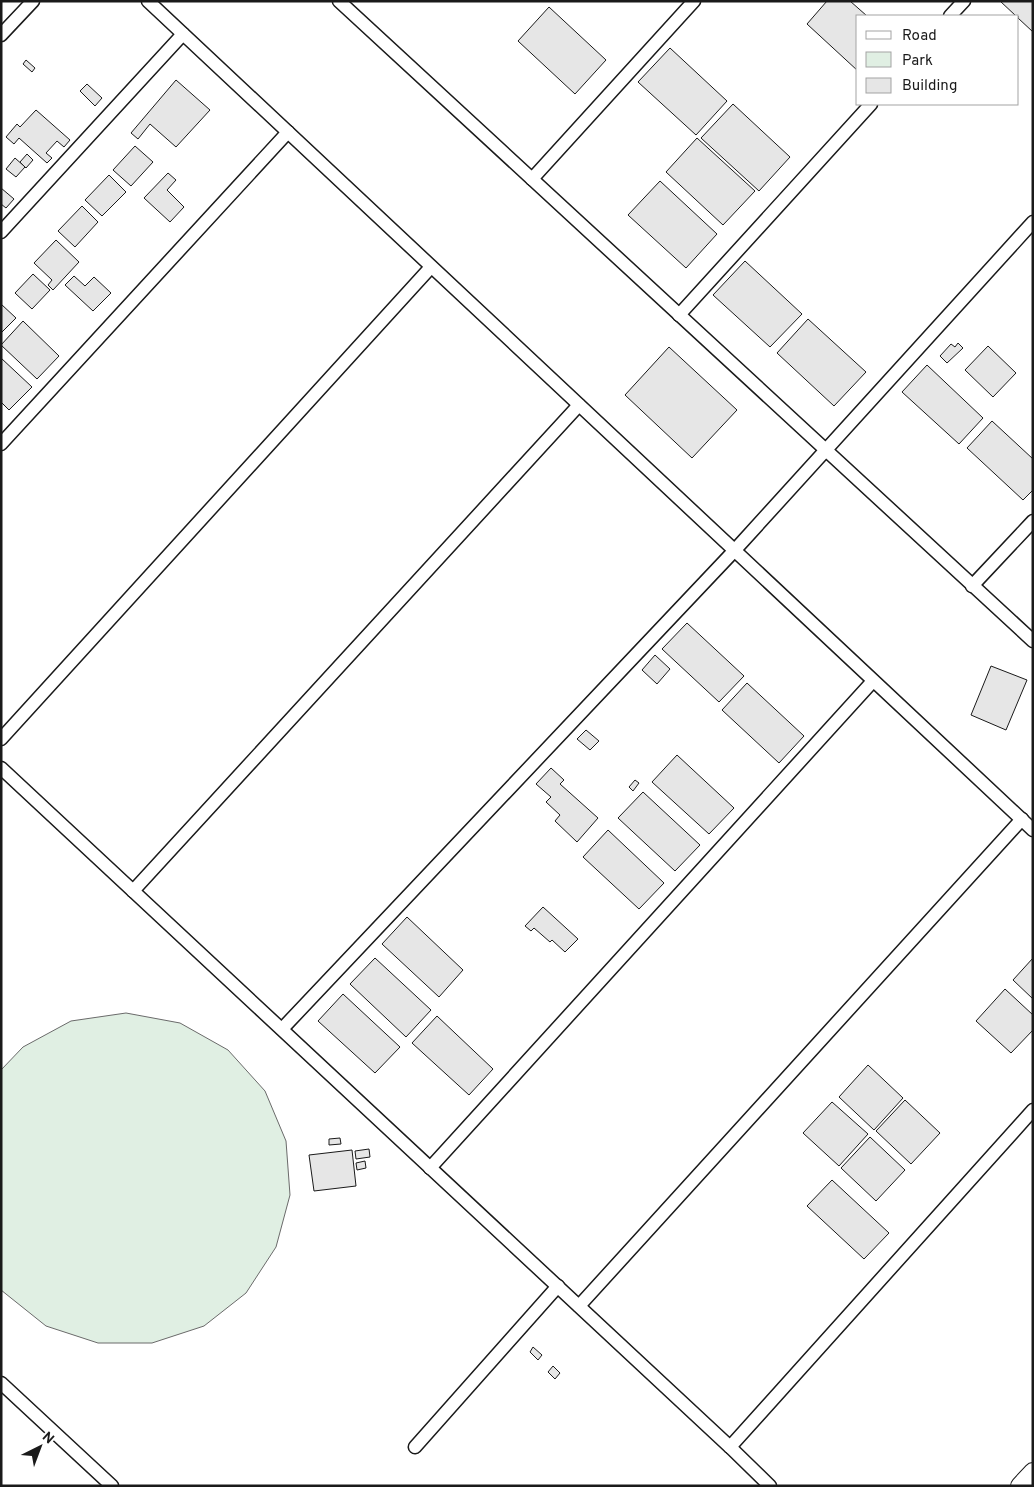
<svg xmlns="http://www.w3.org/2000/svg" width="1034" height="1487" font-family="Overpass,sans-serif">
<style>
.green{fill:#e0efe3;stroke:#6a6a6a}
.building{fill:#e6e6e6;stroke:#1a1a1a}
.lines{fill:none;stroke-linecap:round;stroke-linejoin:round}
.street-casing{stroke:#1a1a1a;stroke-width:15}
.secondary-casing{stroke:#1a1a1a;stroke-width:20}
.street{stroke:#fff;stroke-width:12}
.secondary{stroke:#fff;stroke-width:18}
</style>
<rect width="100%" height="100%" fill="#fff"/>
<polygon class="green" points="126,1013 180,1023 228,1050 265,1091 286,1141 290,1195 276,1247 246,1293 204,1326 152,1343 98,1343 46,1326 1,1290 1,1070 23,1047 71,1021"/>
<g class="building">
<polygon points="827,1 850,1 867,16 858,16 858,71 807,24"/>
<polygon points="1000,1 1033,1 1033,32 1018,18 1018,16 1016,16"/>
<polygon points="549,7 606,60 575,94 518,41"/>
<polygon points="670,48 727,101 696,135 638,82"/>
<polygon points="26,60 35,68 32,72 23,64"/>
<polygon points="176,80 210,110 176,147 150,124 138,139 131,133"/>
<polygon points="87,84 102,98 95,106 80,91"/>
<polygon points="733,104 790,157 759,191 701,138"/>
<polygon points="36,110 70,140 64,147 57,141 46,153 52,158 47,163 19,138 14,144 6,137 17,124 20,127"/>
<polygon points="697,138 755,191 723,225 666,172"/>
<polygon points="135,146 153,162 131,186 113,170"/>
<polygon points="27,154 33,160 26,168 20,162"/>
<polygon points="15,158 25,167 16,177 6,169"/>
<polygon points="168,173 176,180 167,190 184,207 170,222 144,198"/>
<polygon points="109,175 126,192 102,216 85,200"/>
<polygon points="660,181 717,234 686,268 628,215"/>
<polygon points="1,188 14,199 6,208 1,204"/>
<polygon points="82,206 98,222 75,247 58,231"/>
<polygon points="56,240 79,262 53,290 48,285 52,280 34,263"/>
<polygon points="745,261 802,314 770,347 713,295"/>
<polygon points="33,274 50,290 32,309 15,293"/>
<polygon points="74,276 85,286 94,277 111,293 93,311 65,285"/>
<polygon points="1,304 16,318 1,333"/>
<polygon points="808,319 866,372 834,406 777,353"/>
<polygon points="23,321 59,356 37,379 1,345"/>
<polygon points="958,343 963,348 947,363 940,356 951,344 955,347"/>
<polygon points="988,346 1016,373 993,397 965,370"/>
<polygon points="669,347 737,410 692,458 625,395"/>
<polygon points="1,358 32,387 9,410 1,402"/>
<polygon points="927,365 983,418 959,444 902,392"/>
<polygon points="992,421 1033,459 1033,490 1023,500 967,448"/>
<polygon points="687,623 744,676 719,702 662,649"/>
<polygon points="655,655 670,669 657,684 642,670"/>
<polygon points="991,666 1027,680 1006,730 971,715"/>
<polygon points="747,683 804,736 779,763 722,710"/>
<polygon points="586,730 599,741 590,750 577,739"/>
<polygon points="677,755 734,808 709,834 652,782"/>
<polygon points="551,768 564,780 560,784 598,818 577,842 555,821 560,815 546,802 551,797 536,784"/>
<polygon points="635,780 639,783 633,791 629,787"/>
<polygon points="643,792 700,845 675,871 618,818"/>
<polygon points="608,830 664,883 639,909 583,857"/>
<polygon points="543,907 578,939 565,952 552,940 550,942 534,928 531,931 525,926"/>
<polygon points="407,917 463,970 439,997 382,944"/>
<polygon points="375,958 431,1010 406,1037 350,984"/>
<polygon points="1033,958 1033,999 1013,980"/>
<polygon points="1005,989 1033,1015 1033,1030 1011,1053 976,1021"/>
<polygon points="343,994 400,1047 375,1073 318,1021"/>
<polygon points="437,1016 493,1069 469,1095 412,1043"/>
<polygon points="868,1065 903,1098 874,1130 839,1097"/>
<polygon points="905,1100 940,1133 911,1164 876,1131"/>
<polygon points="832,1102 868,1134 839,1166 803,1133"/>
<polygon points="870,1137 905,1170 876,1201 841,1168"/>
<polygon points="340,1138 341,1144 329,1145 329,1139"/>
<polygon points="369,1149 370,1157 356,1159 355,1151"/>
<polygon points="352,1150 356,1186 314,1191 309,1155"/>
<polygon points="365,1161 366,1168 357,1170 356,1163"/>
<polygon points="832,1180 889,1233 864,1259 807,1206"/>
<polygon points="533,1347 542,1355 538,1360 530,1352"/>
<polygon points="553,1366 560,1373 555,1379 548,1372"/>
</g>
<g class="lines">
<defs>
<g id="street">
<polyline points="148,1 1033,830"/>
<polyline points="339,1 1033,641"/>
<polyline points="950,16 964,1"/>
<polyline points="1,35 33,1"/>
<polyline points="532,179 694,1"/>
<polyline points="1,232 183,34"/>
<polyline points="679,315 871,104"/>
<polyline points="1,444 288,132"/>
<polyline points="972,586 1033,521"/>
<polyline points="1,739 431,267"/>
<polyline points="1,768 730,1447 770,1486"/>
<polyline points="133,891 579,405"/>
<polyline points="282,1029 734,551 1033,222"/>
<polyline points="430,1168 873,681"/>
<polyline points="579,1306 1022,819"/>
<polyline points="1,1383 112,1486"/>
<polyline points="415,1447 558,1286"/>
<polyline points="730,1447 1033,1110"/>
</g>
<polyline id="secondary" points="1020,1486 1033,1472"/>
</defs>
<use href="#street" class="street-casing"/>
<use href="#secondary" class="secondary-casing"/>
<use href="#street" class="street"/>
<use href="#secondary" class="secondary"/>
</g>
<rect width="1034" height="1487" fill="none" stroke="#1a1a1a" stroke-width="5"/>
<rect x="856" y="15" width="162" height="90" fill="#ffffff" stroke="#a3a3a3"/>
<rect x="866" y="31" width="25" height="8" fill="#ffffff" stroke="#a3a3a3"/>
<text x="902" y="40" font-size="15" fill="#1a1a1a">Road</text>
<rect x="866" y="52" width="25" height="15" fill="#e0efe3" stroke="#a3a3a3"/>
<text x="902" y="65" font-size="15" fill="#1a1a1a">Park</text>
<rect x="866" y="78" width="25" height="15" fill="#e6e6e6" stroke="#a3a3a3"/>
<text x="902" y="90" font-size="15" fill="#1a1a1a">Building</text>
<g transform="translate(40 1447) rotate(42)" stroke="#ffffff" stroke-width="4" paint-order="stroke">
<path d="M0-4L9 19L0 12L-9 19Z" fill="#1a1a1a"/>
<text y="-8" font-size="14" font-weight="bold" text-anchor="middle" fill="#1a1a1a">N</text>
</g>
</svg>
